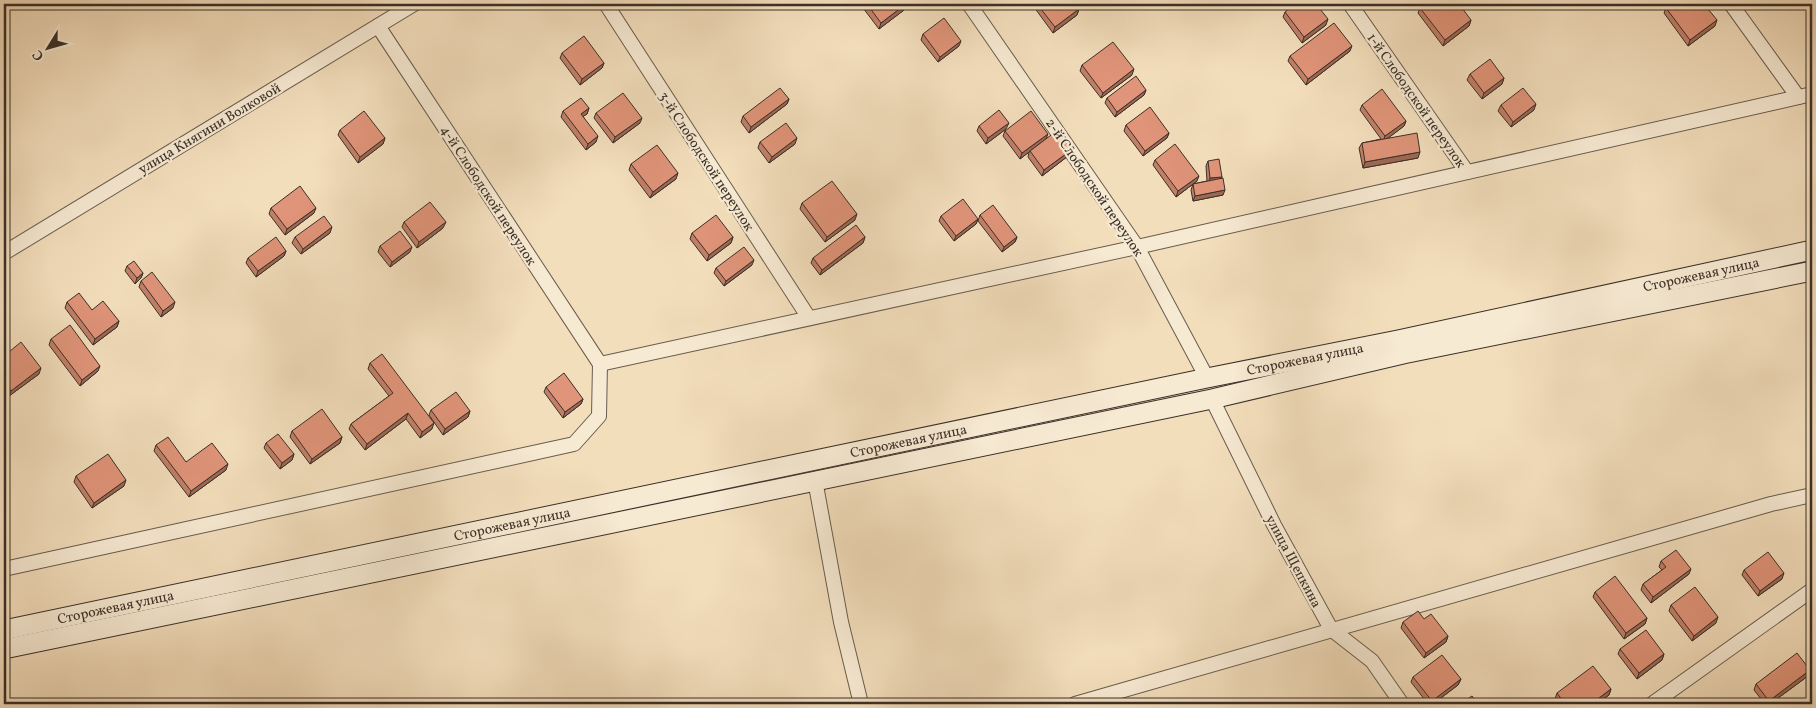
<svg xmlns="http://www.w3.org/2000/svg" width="1816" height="708" font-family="Vollkorn,serif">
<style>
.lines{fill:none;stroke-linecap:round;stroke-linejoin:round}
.minor-casing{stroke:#695c4d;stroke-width:16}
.secondary-casing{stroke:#3b3028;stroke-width:21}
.minor{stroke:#f7ead3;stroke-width:14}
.secondary{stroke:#f7ead3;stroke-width:19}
.wall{fill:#c17f68;stroke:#3b3028}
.shaded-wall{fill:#9d6855;stroke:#3b3028}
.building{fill:#e09479;stroke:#3b3028}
.labels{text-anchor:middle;stroke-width:4.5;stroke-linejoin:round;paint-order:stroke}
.street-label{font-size:14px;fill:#3b3028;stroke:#f7ead3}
</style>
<rect width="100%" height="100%" fill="#f3debc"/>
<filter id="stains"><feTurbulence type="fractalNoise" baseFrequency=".004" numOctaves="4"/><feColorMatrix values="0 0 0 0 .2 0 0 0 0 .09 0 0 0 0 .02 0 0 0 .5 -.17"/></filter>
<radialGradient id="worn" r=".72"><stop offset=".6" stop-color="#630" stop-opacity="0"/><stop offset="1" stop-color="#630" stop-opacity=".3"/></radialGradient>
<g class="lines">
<defs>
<g id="minor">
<polyline points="606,4 809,318"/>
<polyline points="969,4 1137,247 1207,378"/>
<polyline points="1350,4 1467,172"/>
<polyline points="1731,4 1798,97"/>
<polyline points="378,26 600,364"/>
<polyline points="4,253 414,4"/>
<polyline points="600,364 1137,247 1812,94"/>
<polyline points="1212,399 1274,525 1331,629 1372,661 1402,704"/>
<polyline points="815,480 841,622 861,704"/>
<polyline points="4,569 574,444 599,416 600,364"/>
<polyline points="1075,704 1771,504 1812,495"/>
<polyline points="1652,704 1812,590"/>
</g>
<g id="secondary">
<path id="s1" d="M4 630 1207 378 1398 340 1812 250"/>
<polyline points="4,649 1212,399 1403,354 1812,271"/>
</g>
</defs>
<use href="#minor" class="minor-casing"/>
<use href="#secondary" class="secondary-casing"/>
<use href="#minor" class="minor"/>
<use href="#secondary" class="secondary"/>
</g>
<g class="wall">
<polygon points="860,4 906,4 904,10 879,29"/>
<polygon points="1035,4 1075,4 1079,9 1077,15 1053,33 1034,7"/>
<polygon points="1420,8 1471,20 1469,26 1443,46 1418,13"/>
<polygon points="1666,8 1715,26 1688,46 1664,13"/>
<polygon points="1285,12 1326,25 1302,43 1283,17"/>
<polygon points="923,34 959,46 938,62 921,40"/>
<polygon points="1350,51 1306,85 1288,61 1290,56"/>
<polygon points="562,53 604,63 602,68 580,85 560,58"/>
<polygon points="1082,65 1132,75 1101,98 1080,71"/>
<polygon points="1470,74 1504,78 1502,84 1482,99 1467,80"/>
<polygon points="1146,90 1144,95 1115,117 1105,103 1107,98"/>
<polygon points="789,99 787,104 749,133 741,122 743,116"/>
<polygon points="1362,105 1406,121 1404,126 1388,138 1418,158 1363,168 1359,148 1362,143 1381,139 1360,110"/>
<polygon points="1501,105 1534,110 1511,127 1498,111"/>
<polygon points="589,108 587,114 583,116 596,142 586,150 561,117 563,111"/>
<polygon points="596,113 640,123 613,143 594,118"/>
<polygon points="1126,125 1169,133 1167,138 1143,156 1124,131"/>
<polygon points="979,126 1006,129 986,144 977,131"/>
<polygon points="340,130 385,138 383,144 358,163 338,135"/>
<polygon points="1005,131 1047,138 1072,153 1042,176 1028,157 1029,152 1020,159 1003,136"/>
<polygon points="760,142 795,144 769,163 758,148"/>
<polygon points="1155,160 1197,181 1176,197 1153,165"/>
<polygon points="1208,161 1222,177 1221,179 1223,195 1193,201 1191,190 1193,184 1207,181 1206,166"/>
<polygon points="631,164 676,179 650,198 629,170"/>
<polygon points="802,203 855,220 825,242 800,209"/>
<polygon points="271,208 314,213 285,235 269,214"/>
<polygon points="980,215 1017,237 1015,242 1002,252 978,221"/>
<polygon points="941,216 978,219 976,224 954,241 939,221"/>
<polygon points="404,222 443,228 417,248 402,227"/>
<polygon points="330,233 301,254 292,243 295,237"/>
<polygon points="692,233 733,237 731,243 707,261 690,239"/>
<polygon points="865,237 863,243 820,275 811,263 813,258"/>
<polygon points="380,246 410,252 390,267 378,252"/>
<polygon points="286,251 284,256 256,277 246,263 248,258"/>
<polygon points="752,265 724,286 714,273 716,268"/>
<polygon points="127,266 143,273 141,278 135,284 125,271"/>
<polygon points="141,281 173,308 161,317 139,287"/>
<polygon points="67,302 92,310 119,321 117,327 93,345 65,308"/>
<polygon points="51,339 98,371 80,386 49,345"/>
<polygon points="4,356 39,374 9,396 4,389"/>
<polygon points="370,363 432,429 420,438 406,419 365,450 349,429 351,424 389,396 368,369"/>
<polygon points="546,387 583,399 581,404 563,418 544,392"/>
<polygon points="431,410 470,411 468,417 443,435 429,415"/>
<polygon points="292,431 342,437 340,443 310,464 290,437"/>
<polygon points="266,443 294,454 292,460 280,469 264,448"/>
<polygon points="156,445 186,462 226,470 189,497 154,451"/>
<polygon points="76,476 124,486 92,508 74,482"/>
<polygon points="1661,561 1689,574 1651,603 1641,590 1643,584 1662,570 1659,567"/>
<polygon points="1744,570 1782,579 1758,596 1742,575"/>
<polygon points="1595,592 1647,618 1645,624 1624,639 1593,597"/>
<polygon points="1671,605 1716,623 1692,641 1669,611"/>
<polygon points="1403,622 1448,636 1446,642 1424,658 1401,628"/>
<polygon points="1620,649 1664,654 1662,660 1637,679 1618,654"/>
<polygon points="1808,676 1770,704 1765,704 1754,690 1756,684"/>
<polygon points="1413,677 1461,679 1458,685 1433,704 1428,704 1411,682"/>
<polygon points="1611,689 1609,695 1596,704 1559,704 1555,699 1557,693"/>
</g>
<g class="shaded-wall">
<polygon points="906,4 904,10 879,29 881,23"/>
<polygon points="1079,9 1077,15 1053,33 1055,27"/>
<polygon points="1328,19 1326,25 1302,43 1304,37"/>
<polygon points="1471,20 1469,26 1443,46 1445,40"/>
<polygon points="1717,20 1715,26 1688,46 1690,40"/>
<polygon points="961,41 959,46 938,62 940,57"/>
<polygon points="1352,46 1350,51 1306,85 1308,79"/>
<polygon points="604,63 602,68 580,85 582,79"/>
<polygon points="1134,69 1132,75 1101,98 1103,93"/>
<polygon points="1504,78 1502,84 1482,99 1484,93"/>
<polygon points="1146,90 1144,95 1115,117 1117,112"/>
<polygon points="789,99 787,104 749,133 751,127"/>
<polygon points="1536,104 1534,110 1511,127 1513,122"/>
<polygon points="589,108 587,114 579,119 581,114"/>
<polygon points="642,118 640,123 613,143 615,137"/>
<polygon points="1406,121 1404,126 1383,142 1385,136"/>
<polygon points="1009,123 1006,129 986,144 988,138"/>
<polygon points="1169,133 1167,138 1143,156 1145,151"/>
<polygon points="1048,134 1046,139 1020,159 1022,153"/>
<polygon points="598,136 596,142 586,150 588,144"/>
<polygon points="385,138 383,144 358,163 360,157"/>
<polygon points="797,138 795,144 769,163 772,157"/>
<polygon points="1074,148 1072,153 1042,176 1044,170"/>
<polygon points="1420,152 1418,158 1363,168 1365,162"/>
<polygon points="678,173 676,179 650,198 653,192"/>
<polygon points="1199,176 1197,181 1176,197 1178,191"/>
<polygon points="1222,177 1220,183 1208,184 1210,178"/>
<polygon points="1225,190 1223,195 1193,201 1195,196"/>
<polygon points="316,208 314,213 285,235 287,229"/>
<polygon points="857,214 855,220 825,242 827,237"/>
<polygon points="978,219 976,224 954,241 956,236"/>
<polygon points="446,222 443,228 417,248 419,242"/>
<polygon points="332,227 330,233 301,254 303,249"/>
<polygon points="733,237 731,243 707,261 709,255"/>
<polygon points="865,237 863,243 820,275 822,270"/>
<polygon points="1017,237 1015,242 1002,252 1004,247"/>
<polygon points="412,247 410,252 390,267 392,262"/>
<polygon points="286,251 284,256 256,277 258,271"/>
<polygon points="754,260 752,265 724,286 726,281"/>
<polygon points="143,273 141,278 135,284 137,278"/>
<polygon points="175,302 173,308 161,317 163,311"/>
<polygon points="119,321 117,327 93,345 95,339"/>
<polygon points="100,366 98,371 80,386 82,380"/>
<polygon points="41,368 39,374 9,396 11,391"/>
<polygon points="583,399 581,404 563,418 565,412"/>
<polygon points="470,411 468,417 443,435 445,429"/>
<polygon points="408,413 406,419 365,450 367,444"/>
<polygon points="434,423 432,429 420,438 422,432"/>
<polygon points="342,437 340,443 310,464 312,459"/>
<polygon points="294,454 292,460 280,469 282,463"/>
<polygon points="228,464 226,470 189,497 191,491"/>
<polygon points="126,480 124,486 92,508 94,503"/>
<polygon points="1691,569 1689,574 1651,603 1653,597"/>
<polygon points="1784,573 1782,579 1758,596 1760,591"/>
<polygon points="1718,617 1716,623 1692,641 1694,636"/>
<polygon points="1647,618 1645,624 1624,639 1626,633"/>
<polygon points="1448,636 1446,642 1424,658 1426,653"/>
<polygon points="1664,654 1662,660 1637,679 1639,673"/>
<polygon points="1810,670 1808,676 1770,704 1767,704 1769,701"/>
<polygon points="1461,679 1458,685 1433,704 1430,704 1432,701"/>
<polygon points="1611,689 1609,695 1596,704 1591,704"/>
</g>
<g class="building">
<polygon points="867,4 906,4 881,23"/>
<polygon points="1037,4 1075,4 1079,9 1055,27"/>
<polygon points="1295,4 1316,4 1328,19 1304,37 1285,12"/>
<polygon points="1426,4 1459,4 1471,20 1445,40 1420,8"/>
<polygon points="1671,4 1704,4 1717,20 1690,40 1666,8"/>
<polygon points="944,18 961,41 940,57 923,34"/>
<polygon points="1334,23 1352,46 1308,79 1290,56"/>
<polygon points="584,36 604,63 582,79 562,53"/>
<polygon points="1113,42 1134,69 1103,93 1082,65"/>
<polygon points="1490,59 1504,78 1484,93 1470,74"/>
<polygon points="1136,76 1146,90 1117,112 1107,98"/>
<polygon points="780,88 789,99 751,127 743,116"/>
<polygon points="1523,88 1536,104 1513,122 1501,105"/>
<polygon points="1382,89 1406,121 1385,136 1362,105"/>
<polygon points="623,93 642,118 615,137 596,113"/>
<polygon points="581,98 589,108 581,114 598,136 588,144 563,111"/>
<polygon points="1150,107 1169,133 1145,151 1126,125"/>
<polygon points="999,110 1009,123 988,138 979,126"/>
<polygon points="364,111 385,138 360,157 340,130"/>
<polygon points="1031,111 1048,134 1022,153 1005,131"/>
<polygon points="786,123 797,138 772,157 760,142"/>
<polygon points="1059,129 1074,148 1044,170 1030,151"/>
<polygon points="1417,133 1420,152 1365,162 1362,143"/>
<polygon points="1175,144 1199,176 1178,191 1155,160"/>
<polygon points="657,145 678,173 653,192 631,164"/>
<polygon points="1219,159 1222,177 1210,178 1208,161"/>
<polygon points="1223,178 1225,190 1195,196 1193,184"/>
<polygon points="832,181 857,214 827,237 802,203"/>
<polygon points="300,186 316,208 287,229 271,208"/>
<polygon points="963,199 978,219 956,236 941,216"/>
<polygon points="430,202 446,222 419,242 404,222"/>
<polygon points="993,205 1017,237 1004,247 980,215"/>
<polygon points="716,215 733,237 709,255 692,233"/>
<polygon points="324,216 332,227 303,249 295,237"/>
<polygon points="856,225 865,237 822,270 813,258"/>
<polygon points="400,231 412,247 392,262 380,246"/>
<polygon points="276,237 286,251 258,271 248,258"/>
<polygon points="744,247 754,260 726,281 716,268"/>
<polygon points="134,261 143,273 137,278 127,266"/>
<polygon points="152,272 175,302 163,311 141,281"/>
<polygon points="79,293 92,310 103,301 119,321 95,339 67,302"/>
<polygon points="70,325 100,366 82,380 51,339"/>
<polygon points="21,342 41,368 11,391 4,381 4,356"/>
<polygon points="382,354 434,423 422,432 408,413 367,444 351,424 393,393 370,363"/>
<polygon points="564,373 583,399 565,412 546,387"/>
<polygon points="456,392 470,411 445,429 431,410"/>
<polygon points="322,409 342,437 312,459 292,431"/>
<polygon points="278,434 294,454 282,463 266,443"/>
<polygon points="168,437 186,462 212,443 228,464 191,491 156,445"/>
<polygon points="108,454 126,480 94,503 76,476"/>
<polygon points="1676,550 1691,569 1653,597 1643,584 1666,567 1661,561"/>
<polygon points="1768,552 1784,573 1760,591 1744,570"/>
<polygon points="1615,576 1647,618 1626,633 1595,592"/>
<polygon points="1695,587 1718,617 1694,636 1671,605"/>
<polygon points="1418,611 1424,619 1431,614 1448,636 1426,653 1403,622"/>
<polygon points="1646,630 1664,654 1639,673 1620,649"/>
<polygon points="1797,653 1810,670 1769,701 1756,684"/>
<polygon points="1442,655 1461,679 1432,701 1413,677"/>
<polygon points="1593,666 1611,689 1591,704 1565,704 1557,693"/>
<polygon points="1472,696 1478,704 1460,704"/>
<polygon points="1282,700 1286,704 1276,704"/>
<polygon points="1251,701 1254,704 1247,704"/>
</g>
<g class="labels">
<g class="street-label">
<text transform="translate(1417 100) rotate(55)" y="5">1-й Слободской переулок</text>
<text transform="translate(209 128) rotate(-31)" y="5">улица Княгини Волковой</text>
<text transform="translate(707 161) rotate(57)" y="5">3-й Слободской переулок</text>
<text transform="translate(1095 187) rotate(56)" y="5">2-й Слободской переулок</text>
<text transform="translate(489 195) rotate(57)" y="5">4-й Слободской переулок</text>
<text dy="5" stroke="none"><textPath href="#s1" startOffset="1734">Сторожевая улица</textPath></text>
<text dy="5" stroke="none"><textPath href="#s1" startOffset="1329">Сторожевая улица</textPath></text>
<text dy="5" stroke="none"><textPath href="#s1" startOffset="924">Сторожевая улица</textPath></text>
<text dy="5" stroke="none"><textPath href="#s1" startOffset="519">Сторожевая улица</textPath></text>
<text transform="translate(1294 561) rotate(62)" y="5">улица Щепкина</text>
<text dy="5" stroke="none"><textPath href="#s1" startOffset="114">Сторожевая улица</textPath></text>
</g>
</g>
<rect width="1816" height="708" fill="none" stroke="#f3debc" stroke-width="20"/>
<rect x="5" y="5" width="1806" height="698" fill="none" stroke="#3b3028" stroke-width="2.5"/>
<rect x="10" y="10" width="1796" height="688" fill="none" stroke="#3b3028"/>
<g transform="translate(48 48) rotate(233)" stroke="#f7ead3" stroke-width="4" paint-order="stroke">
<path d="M0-4L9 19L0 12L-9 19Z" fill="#3b3028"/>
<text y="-8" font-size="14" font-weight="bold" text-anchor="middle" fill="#3b3028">С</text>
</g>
<rect width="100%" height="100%" filter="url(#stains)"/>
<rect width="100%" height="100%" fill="url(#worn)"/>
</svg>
